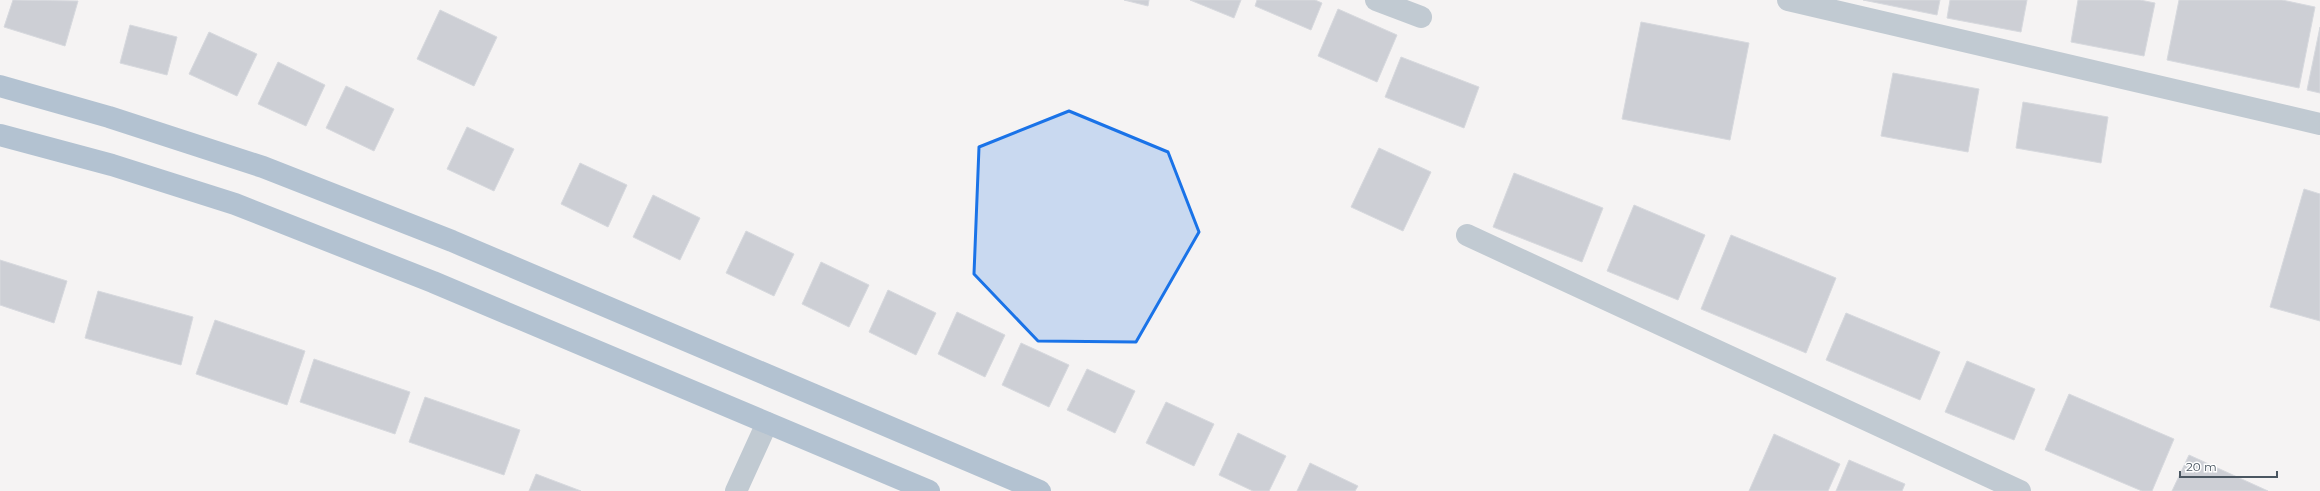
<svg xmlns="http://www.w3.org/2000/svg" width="2320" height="491" font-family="Montserrat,sans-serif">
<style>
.building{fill:#cdcfd5;stroke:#d7d9de}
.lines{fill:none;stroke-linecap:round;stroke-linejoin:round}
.minor{stroke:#c1cad2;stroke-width:22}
.major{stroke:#b3c2d1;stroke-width:22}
.marked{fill:#1a73e8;fill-opacity:0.2;stroke:#1a73e8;stroke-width:3;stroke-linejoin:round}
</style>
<rect width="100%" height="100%" fill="#f5f3f3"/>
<g class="building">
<polygon points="13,0 78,1 65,46 4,27"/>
<polygon points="1124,0 1149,0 1148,6"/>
<polygon points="1190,0 1241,0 1234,18"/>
<polygon points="1257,0 1315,0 1322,3 1311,30 1255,6"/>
<polygon points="1863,0 1940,0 1937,15"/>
<polygon points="1950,0 2027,0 2021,32 1947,18"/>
<polygon points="2078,0 2140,0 2155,3 2144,56 2071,42"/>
<polygon points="2179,0 2282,0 2315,7 2299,88 2167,60"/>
<polygon points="1338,9 1397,35 1377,82 1318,56"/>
<polygon points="440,10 497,37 474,86 417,59"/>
<polygon points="1641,22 1749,43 1730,140 1622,119"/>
<polygon points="130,25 177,37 167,75 120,63"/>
<polygon points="2320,27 2320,93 2307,90"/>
<polygon points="209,32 257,54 237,96 189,74"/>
<polygon points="1401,57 1479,87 1464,128 1385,97"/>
<polygon points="278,62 325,85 306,126 258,104"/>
<polygon points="1893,73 1979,89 1968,152 1881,136"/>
<polygon points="346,86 394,109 374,151 326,128"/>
<polygon points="2023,102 2108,117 2101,163 2016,148"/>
<polygon points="467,127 514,149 494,191 447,169"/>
<polygon points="1379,148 1431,172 1403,231 1351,207"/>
<polygon points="580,163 627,185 608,227 561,204"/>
<polygon points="1514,173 1603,208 1582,262 1493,227"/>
<polygon points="2304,189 2320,194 2320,321 2270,307"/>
<polygon points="653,195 700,218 680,260 633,237"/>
<polygon points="1634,205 1705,235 1678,300 1607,271"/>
<polygon points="746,231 794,254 774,296 726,273"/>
<polygon points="1731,235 1836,278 1806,353 1701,309"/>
<polygon points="0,260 67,281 54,323 0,305"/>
<polygon points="821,262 869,285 849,327 802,304"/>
<polygon points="888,290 936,313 916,355 869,332"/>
<polygon points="98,291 193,317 181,365 85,338"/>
<polygon points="957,312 1005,335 985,377 938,354"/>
<polygon points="1846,313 1940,352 1920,400 1826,360"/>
<polygon points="215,320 305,351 287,405 196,374"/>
<polygon points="1021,343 1069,365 1049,407 1002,385"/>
<polygon points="314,359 410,392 395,434 300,402"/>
<polygon points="1967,361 2035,389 2014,440 1945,412"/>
<polygon points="1087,369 1135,391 1115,433 1067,410"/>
<polygon points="2069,394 2174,439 2152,491 2142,491 2045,450"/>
<polygon points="425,397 520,430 504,475 409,442"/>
<polygon points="1166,402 1214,424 1194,466 1146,443"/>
<polygon points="1238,433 1286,456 1269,491 1253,491 1219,475"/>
<polygon points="1774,434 1840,464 1828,491 1749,491"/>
<polygon points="2189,455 2268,491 2172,491"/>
<polygon points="1849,460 1905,484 1902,491 1836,491"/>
<polygon points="1310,463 1358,486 1355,491 1297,491"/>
<polygon points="536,474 581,491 529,491"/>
</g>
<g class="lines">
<g class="minor">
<polyline points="1376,0 1421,17"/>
<polyline points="1788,0 2320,124"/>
<polyline points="1467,235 2020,491"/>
<polyline points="736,491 767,423"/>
</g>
<g class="major">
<polyline points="0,86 109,117 263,167 452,241 1040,491"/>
<polyline points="0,135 112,165 235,204 433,282 929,491"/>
</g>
</g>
<path class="marked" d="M1069 111 1168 152 1199 232 1136 342 1038 341 974 274 979 147Z"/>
<path d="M2180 471v6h97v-6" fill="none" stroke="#4a5661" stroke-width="2"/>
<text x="2186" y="471" font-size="12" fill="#4a5661" stroke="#ffffff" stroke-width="3" paint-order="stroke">20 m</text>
</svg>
